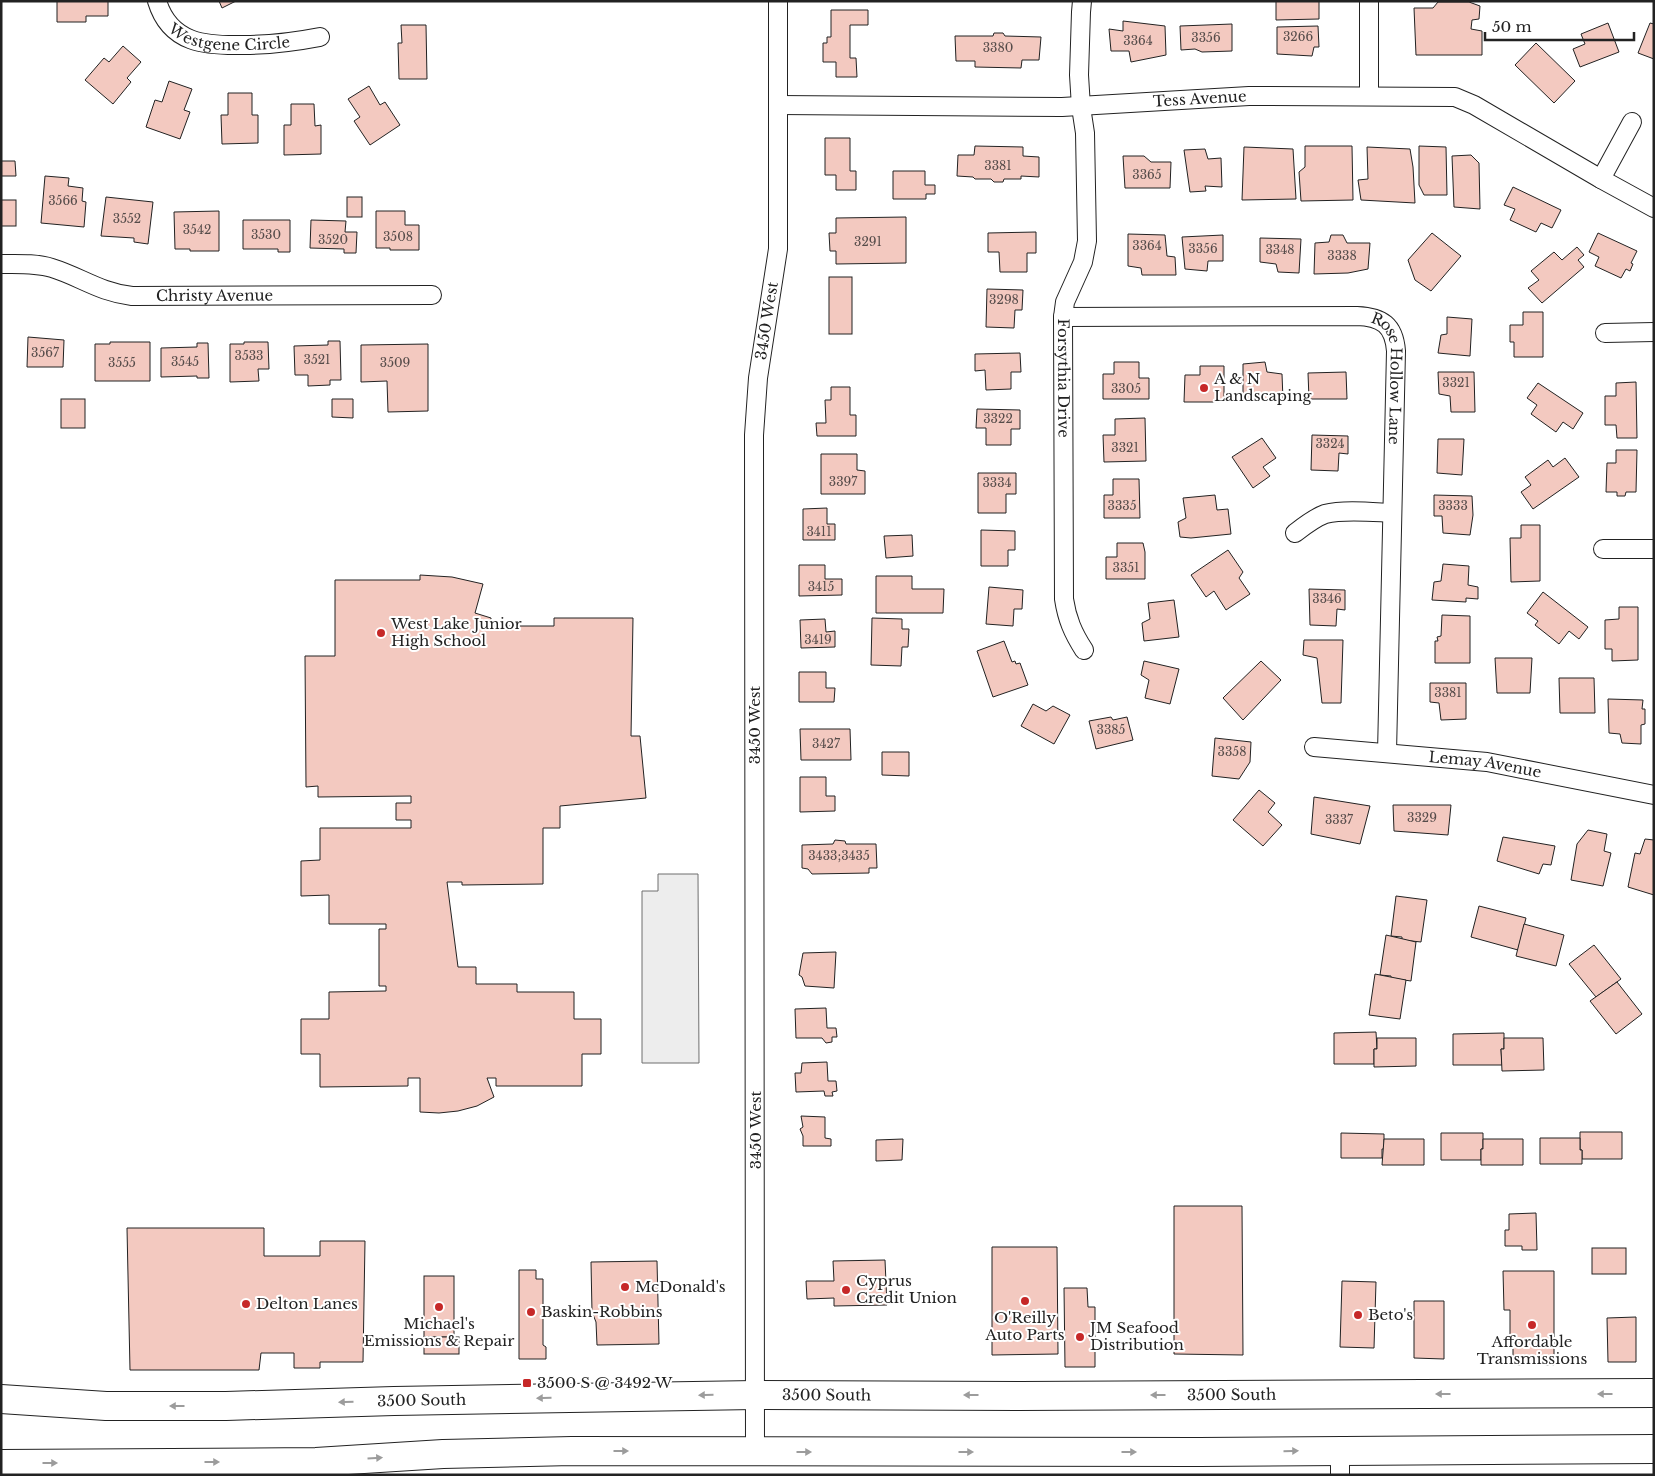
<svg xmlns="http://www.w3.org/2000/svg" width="1655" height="1476" font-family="'Libre Baskerville',serif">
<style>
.parking{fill:#ededed;stroke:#6f6f6f}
.building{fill:#f3c9c0;stroke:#222}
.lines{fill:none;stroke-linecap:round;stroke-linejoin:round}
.minor-casing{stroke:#222;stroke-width:20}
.primary-casing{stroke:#222;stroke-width:30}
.minor{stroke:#fff;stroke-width:18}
.primary{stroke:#fff;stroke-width:28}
.oneway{fill:#9c9c9c}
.poi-dot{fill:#c62828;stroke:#fff;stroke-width:2}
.labels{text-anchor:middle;stroke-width:4;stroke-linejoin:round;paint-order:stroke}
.number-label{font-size:12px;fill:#564c4a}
.street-label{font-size:15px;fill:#222;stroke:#fff}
.poi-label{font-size:15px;fill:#222;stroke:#fff;text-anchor:start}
</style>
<rect width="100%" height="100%" fill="#fff"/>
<polygon class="parking" points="658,874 698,874 699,1063 642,1063 642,891 658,891"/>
<g class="building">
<polygon points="57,1 108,1 108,16 86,16 86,22 57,22"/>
<polygon points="219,1 236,1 222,8"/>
<polygon points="1276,1 1319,1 1319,19 1276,20"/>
<polygon points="1438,2 1469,2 1480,6 1479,19 1472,20 1471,29 1482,31 1482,55 1416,55 1414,8 1433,8"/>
<polygon points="831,10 868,10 868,25 850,25 850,58 856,58 857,77 836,77 836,62 823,62 823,43 827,43 827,37 831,37"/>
<polygon points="1123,21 1165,26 1166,55 1131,62 1129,51 1111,51 1109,29 1123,31"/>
<polygon points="1608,23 1619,52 1580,67 1573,49 1585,44 1581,34"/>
<polygon points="1650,23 1654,24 1654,59 1638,53"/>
<polygon points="1232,24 1232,51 1202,52 1195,49 1181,50 1180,26"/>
<polygon points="401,25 426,25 427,79 399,79 398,43 402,43"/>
<polygon points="1318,26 1319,47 1314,47 1312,56 1277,54 1277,27"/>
<polygon points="994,33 1003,33 1005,36 1041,37 1039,60 1022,60 1021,68 975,67 975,61 956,61 955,36 993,36"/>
<polygon points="1536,43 1575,81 1554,103 1515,65"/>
<polygon points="123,46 141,62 127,78 131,82 113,104 85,80 104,58 109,62"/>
<polygon points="169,81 192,89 184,110 190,112 180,139 146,127 155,100 162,102"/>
<polygon points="369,86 380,105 385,102 400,125 370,145 354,121 360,117 348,99"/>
<polygon points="228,93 252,93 252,115 258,115 258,143 222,144 221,115 228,115"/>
<polygon points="291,104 314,104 315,126 321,125 321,154 284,155 284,125 291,125"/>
<polygon points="825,138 850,138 850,171 856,171 856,190 836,190 836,175 825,175"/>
<polygon points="975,146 1023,147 1023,156 1039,157 1039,177 1021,176 1021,179 1004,179 1003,182 994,182 991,179 975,179 973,177 957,176 958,155 974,155"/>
<polygon points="1305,146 1352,146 1353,200 1301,201 1299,172 1305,167"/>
<polygon points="1419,146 1446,147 1447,195 1424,195 1419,185"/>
<polygon points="1244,147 1293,149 1296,199 1242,200"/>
<polygon points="1367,147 1410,149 1413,167 1415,203 1361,200 1358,180 1368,179"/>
<polygon points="1205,149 1208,159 1221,158 1222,187 1205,186 1206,191 1190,192 1184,150"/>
<polygon points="1471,155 1479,163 1480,209 1454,207 1452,156"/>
<polygon points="1123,156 1144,156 1151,162 1171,162 1170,188 1125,188"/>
<polygon points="1,161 15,161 16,176 1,176"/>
<polygon points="893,171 925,171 925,185 935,185 935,194 926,194 926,199 893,199"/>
<polygon points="45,176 69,178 68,186 83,188 82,201 86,202 84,227 41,223"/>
<polygon points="1513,187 1561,210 1552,228 1541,223 1536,232 1510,220 1515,209 1504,205"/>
<polygon points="106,197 153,202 148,244 134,242 134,238 101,236"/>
<rect x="347" y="197" width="15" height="20"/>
<rect x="1" y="200" width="15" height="26"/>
<polygon points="219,211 219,251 190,251 190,249 175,249 174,212"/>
<polygon points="376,211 405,211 405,225 419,225 419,250 390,250 390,248 376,248"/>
<polygon points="906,217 906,263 836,264 836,251 830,251 829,233 836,233 836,218"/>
<polygon points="243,220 290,220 290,252 278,252 278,249 243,249"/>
<polygon points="311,220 346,221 345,232 357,232 356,253 344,253 344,249 310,248"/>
<polygon points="1036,232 1036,253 1027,253 1027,272 1000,272 999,252 988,252 988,233"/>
<polygon points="1432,233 1461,256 1431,291 1415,280 1408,260"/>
<polygon points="1598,233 1637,251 1631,263 1633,264 1630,271 1626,269 1621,278 1595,266 1599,257 1589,252"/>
<polygon points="1128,234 1165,235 1167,256 1175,257 1176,275 1142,275 1141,268 1128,266"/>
<polygon points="1223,235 1223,261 1208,261 1207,271 1185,269 1182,237"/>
<polygon points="1331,235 1343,235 1347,243 1370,243 1368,269 1348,273 1314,274 1315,243 1329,242"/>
<polygon points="1260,238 1301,239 1299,273 1278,272 1276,264 1260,262"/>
<polygon points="1577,247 1584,255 1578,260 1584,267 1542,303 1528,288 1539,280 1531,271 1554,252 1562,260"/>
<rect x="829" y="277" width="23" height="57"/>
<polygon points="987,289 1023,290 1022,310 1015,310 1014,328 986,327"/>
<polygon points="1523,312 1543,312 1543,357 1514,357 1514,342 1510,342 1510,325 1523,325"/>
<polygon points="1447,317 1472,319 1470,356 1438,353 1441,335 1447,334"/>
<polygon points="28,337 64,340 63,367 27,367"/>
<polygon points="328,341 340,341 341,380 330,380 330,385 308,386 308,375 295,375 294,346 328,345"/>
<polygon points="110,342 150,342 150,381 95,381 95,344 110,344"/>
<polygon points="244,342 268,342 269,369 258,369 259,381 230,382 230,344 244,344"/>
<polygon points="197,343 208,343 209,378 197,378 197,376 161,377 161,348 197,347"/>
<polygon points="428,344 428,411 388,412 387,381 361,382 361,345"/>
<polygon points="1020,353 1021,372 1011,372 1011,389 986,390 985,370 975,371 975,354"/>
<polygon points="1114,362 1139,362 1139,378 1149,378 1149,399 1103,399 1103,374 1114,374"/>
<polygon points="1265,362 1267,372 1282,374 1283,400 1243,399 1243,364"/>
<polygon points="1200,366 1224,366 1224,402 1184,402 1185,375 1200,375"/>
<polygon points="1346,372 1347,399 1309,399 1308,373"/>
<polygon points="1438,372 1474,372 1475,412 1451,412 1450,396 1439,394"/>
<polygon points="1636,382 1637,438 1617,438 1616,425 1605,425 1605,396 1616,396 1616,383"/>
<polygon points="1538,383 1583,413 1573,429 1563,422 1556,432 1531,414 1537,405 1527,398"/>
<polygon points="831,387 850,387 850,415 856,415 856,436 817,436 816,423 826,423 825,400 831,400"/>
<rect x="61" y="399" width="24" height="29"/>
<polygon points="332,399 353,399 353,418 332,417"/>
<polygon points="977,409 1020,410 1020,429 1011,429 1011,445 986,445 986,428 976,428"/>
<polygon points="1145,418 1146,461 1104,462 1103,435 1115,435 1115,419"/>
<polygon points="1312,435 1348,436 1348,454 1339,453 1338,471 1311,470"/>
<polygon points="1262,438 1276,458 1263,467 1270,476 1253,488 1232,457"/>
<polygon points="1438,439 1464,439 1462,475 1437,473"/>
<polygon points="1616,450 1637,450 1636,492 1626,492 1625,496 1617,496 1617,492 1606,492 1607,463 1616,463"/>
<polygon points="821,454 857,454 857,470 865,471 865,494 821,494"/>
<polygon points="1565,458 1579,477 1533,509 1521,492 1531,485 1525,477 1548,460 1553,467"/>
<polygon points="978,473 1016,473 1016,494 1006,494 1006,513 978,513"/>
<polygon points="1113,479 1139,479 1140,518 1104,518 1104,495 1113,495"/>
<polygon points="1215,495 1217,510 1228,509 1231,534 1191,538 1180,537 1178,522 1186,518 1183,498"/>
<polygon points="1434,495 1472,496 1473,515 1470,535 1443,533 1442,516 1434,516"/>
<polygon points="827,508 827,524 835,524 835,540 803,540 803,509"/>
<polygon points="1521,525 1540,525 1540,581 1511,582 1510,538 1521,538"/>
<polygon points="981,530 1015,531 1015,550 1008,550 1008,566 981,566"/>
<polygon points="912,535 913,556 886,558 884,536"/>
<polygon points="1117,543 1143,543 1145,552 1145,579 1106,579 1106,557 1117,557"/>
<polygon points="1228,550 1243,572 1239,578 1250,594 1226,610 1214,591 1206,597 1191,575"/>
<polygon points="1443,564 1469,566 1468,585 1478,587 1478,599 1466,598 1466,602 1432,600 1434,582 1441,581"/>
<polygon points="799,565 825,565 825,579 842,579 842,595 799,596"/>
<polygon points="420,575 452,577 483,584 475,613 491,618 491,626 554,626 554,618 633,618 631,736 640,736 646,798 560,806 560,828 543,828 543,884 462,885 462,882 447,882 458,967 476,967 476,984 517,984 517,992 574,992 574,1019 601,1019 601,1054 582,1054 582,1086 496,1086 496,1078 487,1078 494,1097 477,1106 458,1111 439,1113 420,1112 420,1078 408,1078 408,1086 320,1087 320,1054 301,1054 301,1019 329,1019 329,992 386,991 386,986 379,986 379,929 386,929 386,924 329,924 329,895 301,896 301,861 320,860 320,828 411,828 411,820 396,820 396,803 411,803 411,796 318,797 318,786 306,787 305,656 335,656 335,580 420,580"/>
<polygon points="876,576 912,576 912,589 944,589 943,613 876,613"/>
<polygon points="989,587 1023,590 1022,609 1014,609 1013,626 986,624"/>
<polygon points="1309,589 1345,590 1345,610 1337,609 1336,626 1310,625"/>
<polygon points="1543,592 1588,627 1579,639 1569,631 1559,644 1535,625 1538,621 1527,613"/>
<polygon points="1174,600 1179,637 1144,641 1142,623 1150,619 1148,603"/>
<polygon points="1619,607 1638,607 1638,660 1612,661 1612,649 1605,649 1605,620 1619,619"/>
<polygon points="1442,615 1470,616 1470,663 1435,663 1435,641 1438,641 1437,637 1441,636"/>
<polygon points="872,618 902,619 902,629 909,629 908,647 902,647 901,666 871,665"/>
<polygon points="825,619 826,632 835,631 835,647 801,648 800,620"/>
<polygon points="1304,640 1343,640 1341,703 1322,703 1317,658 1303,655"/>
<polygon points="1004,641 1012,662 1015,661 1016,664 1020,663 1028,685 993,697 977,651"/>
<polygon points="1495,658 1532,658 1530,693 1497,693"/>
<polygon points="1144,661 1179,669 1170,704 1145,698 1149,680 1141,675"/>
<polygon points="1261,661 1281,680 1243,720 1223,698"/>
<polygon points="799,672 826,672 826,688 835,688 834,702 799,702"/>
<polygon points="1559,678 1594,678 1595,713 1560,713"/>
<polygon points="1430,683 1466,683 1466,719 1441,720 1439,703 1430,702"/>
<polygon points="1608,699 1643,700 1642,709 1645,709 1645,724 1641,725 1641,744 1622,743 1620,734 1609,733"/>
<polygon points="1033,704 1046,711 1053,706 1070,715 1054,744 1021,726"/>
<polygon points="1111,717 1113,720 1127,717 1133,740 1096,749 1089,721"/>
<polygon points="800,729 850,729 851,760 801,760"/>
<polygon points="1215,738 1251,742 1250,762 1239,779 1212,776"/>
<polygon points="882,752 909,752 909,776 882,775"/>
<polygon points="800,777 826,777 826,796 835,796 835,811 800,812"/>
<polygon points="1259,790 1275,803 1268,812 1282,825 1263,846 1233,820"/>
<polygon points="1314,797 1370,806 1360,844 1311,834"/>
<polygon points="1393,805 1451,805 1448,835 1394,831"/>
<polygon points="1588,830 1607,834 1604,851 1611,853 1603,886 1571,880 1577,844"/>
<polygon points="1503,837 1555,846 1551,865 1543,864 1539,874 1497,861"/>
<polygon points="1645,839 1654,840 1654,895 1628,887 1635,853 1640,854"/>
<polygon points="835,840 845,841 846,844 876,844 877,868 869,868 869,873 812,874 808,869 802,868 802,845 833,844"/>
<polygon points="1396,896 1427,900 1421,942 1402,940 1402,937 1391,936"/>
<polygon points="1479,906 1526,918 1518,950 1471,937"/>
<polygon points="1524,924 1564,935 1556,966 1516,956"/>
<polygon points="1386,935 1416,942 1411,981 1391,978 1391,976 1380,975"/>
<polygon points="1594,945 1621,979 1596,997 1569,964"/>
<polygon points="836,952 834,988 805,986 802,977 799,975 803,953"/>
<polygon points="1375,974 1406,980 1400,1019 1369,1015"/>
<polygon points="1617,982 1642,1014 1616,1034 1590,1001"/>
<polygon points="826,1008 827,1028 836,1028 837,1037 832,1037 832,1042 826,1043 822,1038 796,1038 795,1009"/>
<polygon points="1376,1032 1377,1049 1374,1049 1374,1064 1334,1064 1334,1033"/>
<polygon points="1504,1033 1504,1049 1501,1049 1502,1065 1453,1065 1453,1034"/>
<polygon points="1377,1038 1416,1038 1416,1066 1374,1067 1374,1049 1377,1049"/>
<polygon points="1504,1038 1543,1038 1544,1070 1502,1071 1501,1049 1504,1049"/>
<polygon points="827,1062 828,1081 836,1081 837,1091 832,1092 833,1096 825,1096 824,1091 796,1092 795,1073 801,1073 802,1063"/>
<polygon points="801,1116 825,1117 825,1138 831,1139 831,1146 803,1146 803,1136 800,1129 803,1127"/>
<polygon points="1580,1132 1622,1132 1622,1159 1582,1159 1582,1150 1580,1150"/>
<polygon points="1341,1133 1384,1134 1384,1149 1382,1149 1382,1158 1341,1158"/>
<polygon points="1441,1133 1483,1133 1483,1149 1481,1149 1481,1160 1441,1160"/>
<polygon points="1540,1138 1580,1138 1580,1150 1582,1150 1582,1164 1540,1164"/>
<polygon points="903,1139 902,1160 876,1161 876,1140"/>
<polygon points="1384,1139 1424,1139 1424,1165 1382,1165"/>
<polygon points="1483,1139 1523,1139 1523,1165 1481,1165 1481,1149 1483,1149"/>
<polygon points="1174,1206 1242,1206 1243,1355 1174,1354"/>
<polygon points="1536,1213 1537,1250 1522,1250 1522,1246 1505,1246 1505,1230 1509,1230 1509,1214"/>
<polygon points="127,1228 264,1228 264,1256 320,1256 320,1241 365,1241 363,1362 320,1362 320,1368 294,1368 294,1353 261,1353 259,1370 130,1370"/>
<polygon points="992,1247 1057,1247 1058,1354 992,1355"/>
<rect x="1592" y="1248" width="34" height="26"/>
<polygon points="885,1260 887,1305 834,1306 834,1298 807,1299 806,1281 834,1281 833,1261"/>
<polygon points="657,1261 659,1344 597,1345 596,1322 592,1312 591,1262"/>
<polygon points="519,1270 536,1270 536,1279 543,1279 543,1345 546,1347 546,1359 519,1359"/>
<polygon points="1503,1271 1554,1271 1554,1365 1513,1365 1513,1340 1510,1340 1510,1310 1504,1310"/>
<rect x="424" y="1276" width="30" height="61"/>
<polygon points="1342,1281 1376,1282 1374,1348 1340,1347"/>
<polygon points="1064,1288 1087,1288 1088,1307 1095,1307 1095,1367 1065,1367"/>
<polygon points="1414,1301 1444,1301 1444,1359 1414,1358"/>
<polygon points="1636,1317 1636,1362 1608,1362 1607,1318"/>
<rect x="424" y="1337" width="35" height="17"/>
</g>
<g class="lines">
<defs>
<g id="minor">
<path id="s1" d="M157 1C170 44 206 46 244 45 270 45 294 42 320 37"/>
<path id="s2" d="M1082 1 1081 12 1079 75 1081 107 1085 133 1087 241 1083 262 1065 302 1063 317 1064 599C1067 619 1073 633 1084 650"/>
<polyline points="1369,1 1369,96"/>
<path id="s3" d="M778 105 1062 107 1249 96 1455 97 1474 105 1601 179 1654 208"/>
<polyline points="1601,179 1632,122"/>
<path id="s4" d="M1 264C18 264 36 263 52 268 81 277 99 292 132 296L432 295"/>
<path id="s5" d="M1063 317 1357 316C1382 317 1394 325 1396 351L1387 753"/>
<polyline points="1605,333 1654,332"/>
<path d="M1295 533C1304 526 1314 518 1325 514 1344 509 1372 512 1392 513"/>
<polyline points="1603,549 1654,549"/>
<path id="s6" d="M1314 747 1487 762 1654 795"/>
<path id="s7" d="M755 1451 754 435 758 378 778 249V1"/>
<polyline points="1340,1451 1340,1475"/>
</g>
<g id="primary">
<path id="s8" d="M1 1399 106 1406H226L394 1401 755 1395 1020 1396 1654 1393"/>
<polyline points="1,1464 316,1462 443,1454 572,1451 1199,1452 1654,1449"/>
</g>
</defs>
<use href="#minor" class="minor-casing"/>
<use href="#primary" class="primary-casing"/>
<use href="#minor" class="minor"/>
<use href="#primary" class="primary"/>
</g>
<defs><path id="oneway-solid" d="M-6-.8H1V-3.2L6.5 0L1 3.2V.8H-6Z" transform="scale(1.25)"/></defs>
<g class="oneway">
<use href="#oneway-solid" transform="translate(1443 1394) rotate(180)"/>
<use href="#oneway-solid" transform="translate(1605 1394) rotate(180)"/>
<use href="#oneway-solid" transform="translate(706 1395) rotate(179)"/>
<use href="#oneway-solid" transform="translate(971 1395) rotate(-180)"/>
<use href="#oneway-solid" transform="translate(1158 1395) rotate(180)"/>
<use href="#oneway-solid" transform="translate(544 1398) rotate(179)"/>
<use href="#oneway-solid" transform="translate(346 1402) rotate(178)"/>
<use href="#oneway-solid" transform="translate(177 1406) rotate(-180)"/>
<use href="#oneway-solid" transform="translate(621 1451)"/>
<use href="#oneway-solid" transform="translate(1291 1451) rotate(-1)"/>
<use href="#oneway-solid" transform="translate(804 1452)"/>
<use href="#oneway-solid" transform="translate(966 1452)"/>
<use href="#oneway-solid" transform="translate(1129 1452)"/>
<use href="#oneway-solid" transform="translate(375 1458) rotate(-4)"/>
<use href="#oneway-solid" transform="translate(212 1462)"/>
<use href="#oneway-solid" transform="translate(50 1463)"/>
</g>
<g class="poi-dot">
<circle cx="1204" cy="388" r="5"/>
<circle cx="381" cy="633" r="5"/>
<circle cx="625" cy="1287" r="5"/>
<circle cx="846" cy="1290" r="5"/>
<circle cx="1025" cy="1301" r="5"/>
<circle cx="246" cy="1304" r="5"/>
<circle cx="439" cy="1307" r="5"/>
<circle cx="531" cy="1312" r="5"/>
<circle cx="1358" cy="1315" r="5"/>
<circle cx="1532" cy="1325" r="5"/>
<circle cx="1080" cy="1337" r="5"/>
<rect x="522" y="1378" width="10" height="10" rx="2.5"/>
</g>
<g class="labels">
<g class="number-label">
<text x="1298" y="41">3266</text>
<text x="1206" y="42">3356</text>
<text x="1138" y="45">3364</text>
<text x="998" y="52">3380</text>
<text x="998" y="170">3381</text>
<text x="1147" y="179">3365</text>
<text x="63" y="205">3566</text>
<text x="127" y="223">3552</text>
<text x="197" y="234">3542</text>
<text x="266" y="239">3530</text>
<text x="398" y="241">3508</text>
<text x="333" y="244">3520</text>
<text x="868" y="246">3291</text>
<text x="1147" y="250">3364</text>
<text x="1203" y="253">3356</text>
<text x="1280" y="254">3348</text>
<text x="1342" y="260">3338</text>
<text x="1004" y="304">3298</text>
<text x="45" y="357">3567</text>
<text x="249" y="360">3533</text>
<text x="317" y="364">3521</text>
<text x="185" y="366">3545</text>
<text x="122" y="367">3555</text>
<text x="395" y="367">3509</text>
<text x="1456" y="387">3321</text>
<text x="1126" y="393">3305</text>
<text x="998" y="423">3322</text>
<text x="1330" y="448">3324</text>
<text x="1125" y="452">3321</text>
<text x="843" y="486">3397</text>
<text x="997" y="487">3334</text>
<text x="1122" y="510">3335</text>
<text x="1453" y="510">3333</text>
<text x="819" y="536">3411</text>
<text x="1126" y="572">3351</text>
<text x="821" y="591">3415</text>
<text x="1327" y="603">3346</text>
<text x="818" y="644">3419</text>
<text x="1448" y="697">3381</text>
<text x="1111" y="734">3385</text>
<text x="826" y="748">3427</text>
<text x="1232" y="756">3358</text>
<text x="1422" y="822">3329</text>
<text x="1339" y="824">3337</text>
<text x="839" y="860">3433;3435</text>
</g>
<g class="street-label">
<text dy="5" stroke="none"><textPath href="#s1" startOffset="91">Westgene Circle</textPath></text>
<text dy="5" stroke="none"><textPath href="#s3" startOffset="422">Tess Avenue</textPath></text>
<text dy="5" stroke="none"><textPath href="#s4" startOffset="219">Christy Avenue</textPath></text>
<text dy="5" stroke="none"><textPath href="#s7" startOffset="1131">3450 West</textPath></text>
<text dy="5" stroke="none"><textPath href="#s2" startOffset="382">Forsythia Drive</textPath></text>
<text dy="5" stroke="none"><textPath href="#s5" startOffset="378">Rose Hollow Lane</textPath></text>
<text transform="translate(755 725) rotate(-90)" y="5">3450 West</text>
<text dy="5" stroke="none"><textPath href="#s6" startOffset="172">Lemay Avenue</textPath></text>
<text transform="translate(756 1130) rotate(-90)" y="5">3450 West</text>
<text dy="5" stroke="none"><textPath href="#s8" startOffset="826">3500 South</textPath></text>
<text dy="5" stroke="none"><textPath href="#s8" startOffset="1231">3500 South</textPath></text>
<text dy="5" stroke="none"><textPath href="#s8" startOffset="421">3500 South</textPath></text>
</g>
<g class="poi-label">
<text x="1214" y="384">A &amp; N<tspan x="1214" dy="17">Landscaping</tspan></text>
<text x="391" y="629">West Lake Junior<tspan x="391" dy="17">High School</tspan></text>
<text x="856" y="1286">Cyprus<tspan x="856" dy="17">Credit Union</tspan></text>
<text x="635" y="1292">McDonald's</text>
<text x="256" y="1309">Delton Lanes</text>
<text x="541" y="1317">Baskin-Robbins</text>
<text x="1368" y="1320">Beto's</text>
<text x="1025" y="1323" text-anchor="middle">O'Reilly<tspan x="1025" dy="17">Auto Parts</tspan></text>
<text x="439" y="1329" text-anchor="middle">Michael's<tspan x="439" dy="17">Emissions &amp; Repair</tspan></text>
<text x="1090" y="1333">JM Seafood<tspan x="1090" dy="17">Distribution</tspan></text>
<text x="1532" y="1347" text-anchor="middle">Affordable<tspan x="1532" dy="17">Transmissions</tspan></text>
<text x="537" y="1388">3500 S @ 3492 W</text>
</g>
</g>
<rect width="1655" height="1476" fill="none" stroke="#222222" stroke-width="5"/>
<path d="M1485 32v8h149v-8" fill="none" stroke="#222222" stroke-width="2.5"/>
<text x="1492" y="32" font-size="15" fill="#222222" stroke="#ffffff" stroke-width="4" paint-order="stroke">50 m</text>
</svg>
